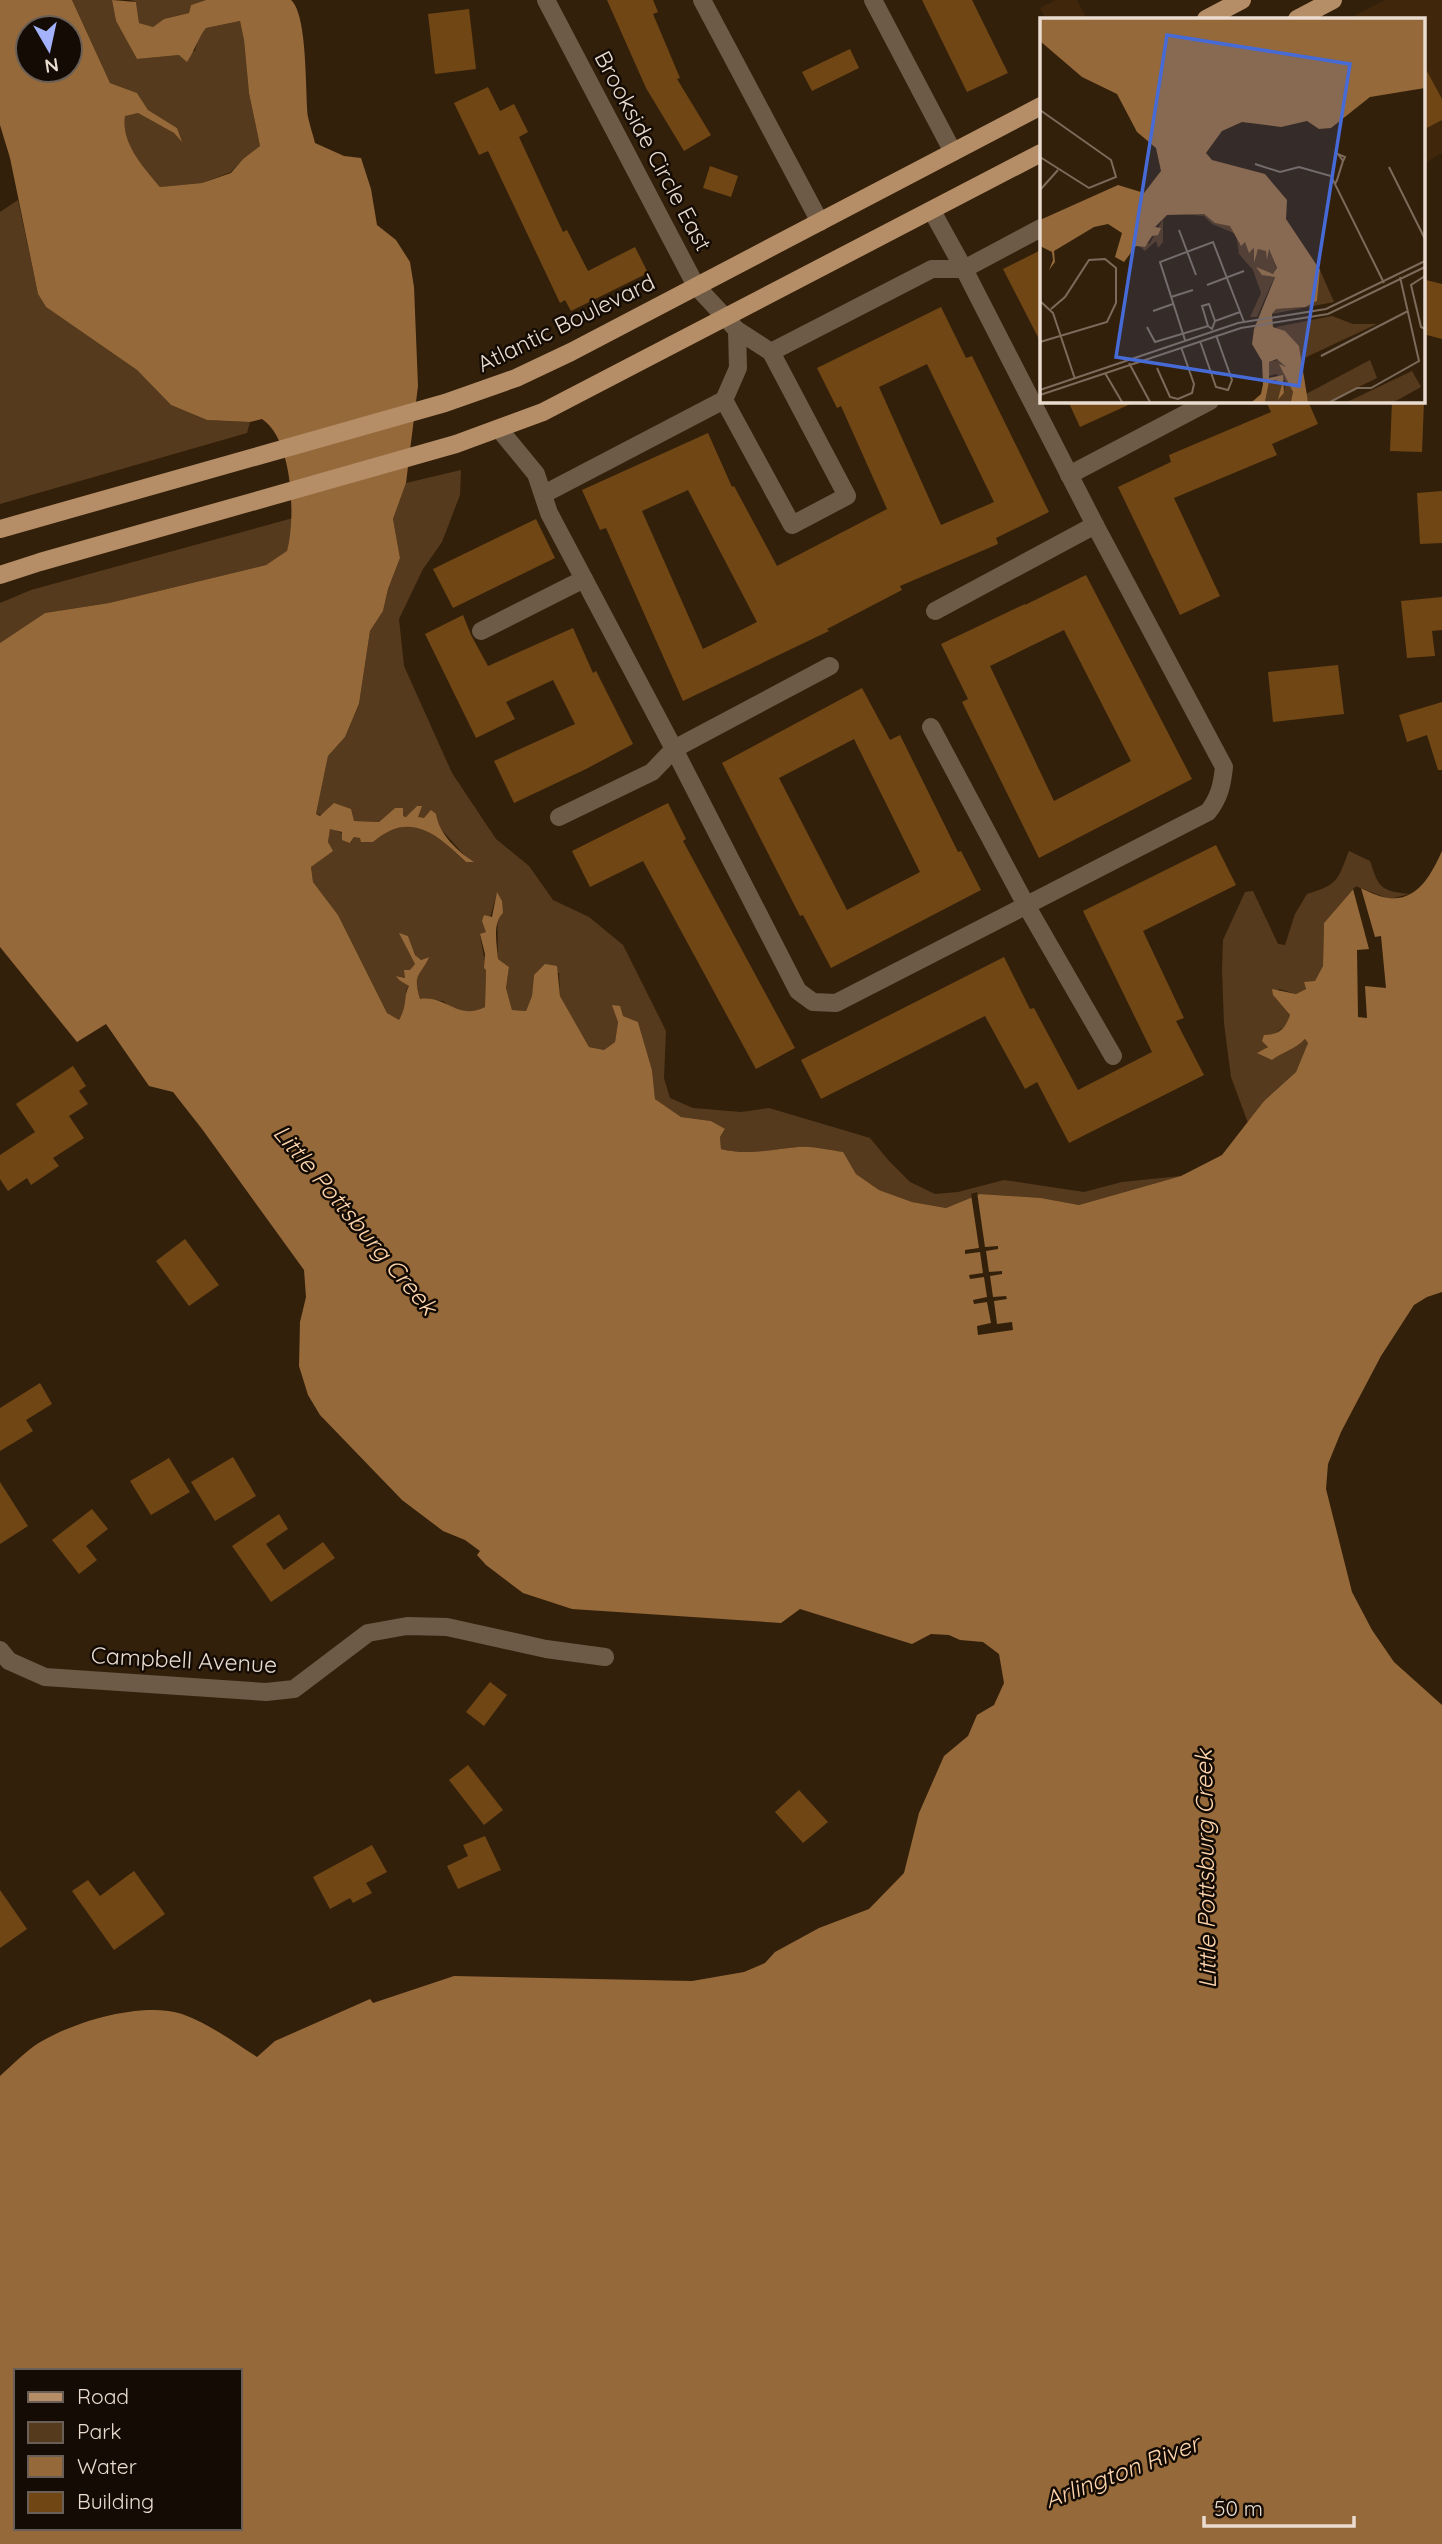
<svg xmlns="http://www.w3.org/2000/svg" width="1442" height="2544" font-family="Quicksand,sans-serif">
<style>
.built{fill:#40270b}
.green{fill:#563a1d}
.water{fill:#95693a;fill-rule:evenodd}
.pier{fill:#33200b}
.building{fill:#704615;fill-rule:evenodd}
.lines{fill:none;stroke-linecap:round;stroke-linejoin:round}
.street{stroke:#6d5a47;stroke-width:18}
.primary{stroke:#b58e67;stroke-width:18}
.labels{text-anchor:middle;stroke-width:5;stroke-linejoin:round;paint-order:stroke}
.street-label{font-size:23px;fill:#eadcd0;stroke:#140c04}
.water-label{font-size:24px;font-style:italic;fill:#fed5ae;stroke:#140c04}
.inset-road{fill:none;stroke:#7c6b5a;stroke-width:2}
.view{fill:#466ad6;fill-opacity:0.15;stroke:#466ad6;stroke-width:3.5}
.inset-edge{fill:none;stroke:#eadcd0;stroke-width:3.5}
</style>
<rect width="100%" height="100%" fill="#33200b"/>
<g class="built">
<polygon points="1056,0 1077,0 1087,19 1046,19 1040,8"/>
<polygon points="1385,0 1442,0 1442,153 1423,164 1423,19 1348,19"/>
</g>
<g class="green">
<path d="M72 0H112L116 21 137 59 179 55 195 51 198 38 206 28 240 21 244 40 249 93 260 146 243 159 231 172 202 183 160 187C142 167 121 143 125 115L138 113 174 133 180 140 177 128 148 110 137 93 110 83Z"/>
<polygon points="130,0 206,0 191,5 189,13 164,19 153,27 139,23 136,2"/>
<polygon points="18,200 38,294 46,307 137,370 171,405 207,420 250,422 247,433 0,504 0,212"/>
<path d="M461 470 460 495 442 542 423 569 399 619 404 666 452 773 496 839 529 866 553 900 589 917 623 945 666 1031 664 1078 670 1098 693 1108 741 1112 769 1108 870 1138 889 1161 910 1182 935 1194 958 1192 1004 1180 1084 1192 1122 1182 1181 1176 1079 1205 1041 1198 980 1194 946 1208 912 1202 879 1190 856 1174 842 1152C828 1150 812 1146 798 1147 772 1149 748 1156 721 1149L720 1137 725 1130 711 1121 681 1117 655 1099 652 1070 638 1022 623 1016 613 1006 618 1021 615 1042 604 1050 589 1047 560 996 559 973 534 975 532 996 526 1011 512 1010 506 988 509 967 498 959 497 893 486 932 480 935 486 969 485 1007 473 1013 452 1009 443 1001 420 999C412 972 421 977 428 957L421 960 415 955 408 936 400 934 415 964 406 978 397 976 399 980 409 985 406 991 407 1004 400 1021 387 1013 338 915 313 882 311 867 332 851 328 842 330 828 342 833 351 843 354 837C370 839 386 831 402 827 425 820 451 848 466 862L472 861C453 848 442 820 417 818L421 806H417L407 817 403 816 395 808 379 822 354 821 316 814 328 756 345 737 359 705 370 631 383 611 388 589 400 558 393 519 406 483Z"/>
<polygon points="293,518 292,533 287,552 266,565 109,603 45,613 0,643 0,603 31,590"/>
<path d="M1349 851 1370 861C1379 888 1380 891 1410 894L1389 899 1356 886 1324 923 1323 966 1315 982H1304L1306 989 1296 994 1279 989 1273 995 1290 1015C1285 1031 1284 1024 1275 1035 1268 1043 1270 1049 1258 1052L1272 1060 1305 1039 1308 1043 1296 1072 1264 1101 1248 1123 1231 1077 1224 1023 1222 969 1223 940 1245 892 1253 891 1278 944 1285 945 1295 914 1307 894C1339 884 1337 881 1349 851Z"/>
</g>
<path class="water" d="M0 0H72L110 83 137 93 148 110 177 128 182 142 174 133 138 113 125 116C121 143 143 167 160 187L202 183 231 173 243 159 260 146 249 93 244 40 240 21 206 28C198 38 195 50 187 62L179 55 137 59 116 21 112 0 136 2 139 23 153 27 164 19 189 13 191 5 206 0H291C308 15 305 92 308 117 310 126 313 135 315 143L344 156 361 158 371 189 377 225 396 240 410 262 414 287 418 386 406 483 393 519 400 558 388 589 383 611 370 631 359 704 345 737 328 756 316 814 320 816 334 803 351 809 354 821 379 822 395 808H403V816L406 817 417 806H422L418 817 424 818 431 810 436 814C439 834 457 851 474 862H466C437 834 410 810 373 842H361L360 838 354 837 350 843 342 840V832L330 829 328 842 333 851 311 867 313 882 338 915 387 1013 399 1020C408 1005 403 997 409 986L399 980 396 976 405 978 404 970H410L415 964 399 933 408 936 415 955 421 960 429 957C421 976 412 973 420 999 447 995 457 1021 485 1007L486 970 484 968 485 954 480 934 486 932 482 921 484 915 492 917 497 892 502 901 503 913C492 923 497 945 498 959L509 967 506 988 512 1010 526 1011 532 996 534 975 545 964 557 966 560 996 589 1047 604 1050 615 1042 618 1022 612 1005 620 1006 623 1016 638 1022 652 1070 655 1099 681 1117 711 1121 725 1129 720 1137 721 1149C748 1156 772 1149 798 1147 813 1146 828 1150 843 1152L856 1174 879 1190 912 1202 946 1208 980 1194 1041 1198 1079 1205 1181 1176 1222 1155 1264 1101 1296 1072 1308 1043 1305 1039C1295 1049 1283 1052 1272 1060L1257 1053 1268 1047 1262 1041 1264 1035C1279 1035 1285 1029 1290 1015L1273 995 1272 989 1296 994 1306 989 1304 982 1315 981 1323 966 1324 923 1356 886C1366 890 1378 897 1388 898 1418 902 1432 873 1442 851V1292L1427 1297 1414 1305 1381 1356 1341 1432 1328 1464 1326 1489 1352 1592 1372 1630 1394 1662 1442 1705V2544H0V2076C12 2065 24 2053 37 2044 72 2022 142 2001 182 2014 208 2023 234 2042 257 2057L275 2041 370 1999 373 2003 454 1976 692 1981 744 1972 765 1963 775 1952 819 1928 869 1909 904 1873 919 1813 944 1756 968 1736 977 1715 994 1705 1004 1683 999 1654 983 1642 960 1640 949 1635 931 1634 912 1644 800 1609 781 1623 572 1609 523 1593 486 1565 477 1555 480 1551 465 1540 443 1531 402 1500 320 1415 308 1395 299 1366 300 1322 306 1297 304 1270 202 1129 173 1092 149 1086 106 1024 77 1042 0 947V643L45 613 109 603 266 565 287 551C296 519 293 439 262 419L250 422 207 420 171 405 137 370 46 307 38 294 10 158 0 125ZM28 28H70V70H28ZM16 2371H240V2528H16Z"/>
<g class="pier">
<polygon points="1356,886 1361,888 1375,937 1381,936 1386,988 1365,986 1367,1018 1358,1017 1357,950 1369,949 1353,889"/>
<polygon points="977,1192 985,1247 998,1246 998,1249 986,1251 989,1272 1002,1271 1002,1274 990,1276 993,1297 1006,1296 1007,1299 994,1301 997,1324 1012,1322 1013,1330 978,1335 977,1326 991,1323 987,1302 974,1304 973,1300 987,1297 984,1277 970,1279 969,1275 983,1273 980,1252 965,1254 965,1250 979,1248 971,1194"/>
</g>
<g class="building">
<polygon points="607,0 653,0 658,12 653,14 680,78 677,79 711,135 684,151 646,88"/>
<polygon points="922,0 972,0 1008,73 967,92"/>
<polygon points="469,9 476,69 435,74 428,14"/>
<polygon points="850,49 859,68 812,91 802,72"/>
<polygon points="1423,64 1442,99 1442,120 1423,130"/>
<polygon points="488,87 500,111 514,104 528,132 519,137 563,232 567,230 588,271 635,247 648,273 571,311 565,300 560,303 488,151 479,155 454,103"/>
<polygon points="710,166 738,176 731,197 703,188"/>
<polygon points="1041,250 1041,343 1003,269"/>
<polygon points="1426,280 1442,284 1442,339 1423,334 1423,292"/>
<path d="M941 307 966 358 972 356 1049 512 996 538 998 544 900 586 902 590 827 629 829 631 683 701 606 528 600 530 582 490 708 433 732 487 734 486 777 566 887 509 841 406 837 408 817 368ZM927 364 994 502 941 525 879 387ZM688 490 757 622 703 649 642 511Z"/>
<polygon points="1068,401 1137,401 1080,427"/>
<polygon points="1266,401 1308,401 1318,424 1272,444 1277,455 1174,498 1220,596 1180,615 1118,487 1171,462 1169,455 1271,412"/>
<polygon points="1392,401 1424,401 1422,452 1390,451"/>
<polygon points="1442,491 1442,543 1420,544 1417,493"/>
<polygon points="536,519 555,558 453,608 433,569"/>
<path d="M1086 575 1192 779 1039 858 962 702 968 699 941 644 1025 604V605ZM1064 630 1131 761 1054 801 990 666Z"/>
<polygon points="1442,597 1442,630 1432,631 1435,656 1407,658 1401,601"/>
<polygon points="463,615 471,635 488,666 573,628 593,673 596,671 633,744 586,769 514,803 494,761 575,724 553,680 506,702 515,719 476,738 425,634"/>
<polygon points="1338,665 1344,714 1273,722 1268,672"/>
<path d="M862 688 890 740 900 735 958 852 961 851 981 890 831 968 803 915 800 916 722 763ZM854 739 920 872 847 910 779 778Z"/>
<polygon points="1442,702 1442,770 1438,770 1427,735 1407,742 1399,715"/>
<polygon points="668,803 686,839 683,841 795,1048 756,1069 643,861 590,887 572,851"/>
<polygon points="1216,845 1236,885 1143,931 1184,1018 1176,1021 1204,1075 1069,1143 1037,1082 1025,1089 985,1016 821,1099 801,1060 1004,957 1030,1009 1034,1008 1078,1090 1152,1052 1083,911"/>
<polygon points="73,1066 86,1086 79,1091 88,1104 69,1116 84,1138 53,1158 59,1166 31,1185 27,1178 8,1191 0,1179 0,1155 35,1132 16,1104"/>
<polygon points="185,1239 219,1285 189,1306 156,1261"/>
<polygon points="40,1383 52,1404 26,1420 33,1431 0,1451 0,1408"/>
<polygon points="233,1457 256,1496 215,1521 191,1482"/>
<polygon points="169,1458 190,1492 151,1515 130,1481"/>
<polygon points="0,1482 28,1526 0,1544"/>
<polygon points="92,1509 108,1529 86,1546 97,1560 79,1574 52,1540"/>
<polygon points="279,1514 288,1529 266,1544 284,1570 323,1542 335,1558 271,1602 232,1546"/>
<polygon points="490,1682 507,1695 484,1726 466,1712"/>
<polygon points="468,1765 503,1810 484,1825 449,1780"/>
<polygon points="799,1790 828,1822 803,1843 775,1812"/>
<polygon points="485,1836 501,1870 458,1889 447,1866 468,1856 463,1845"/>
<polygon points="372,1845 387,1872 366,1883 372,1893 353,1903 350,1898 330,1909 313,1877"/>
<polygon points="134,1871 165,1914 114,1950 72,1891 88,1880 100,1896"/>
<polygon points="0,1890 27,1929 0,1948"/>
</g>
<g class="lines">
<g class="street">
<polyline points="546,0 696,286 735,328"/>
<polyline points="702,0 820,222"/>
<polyline points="873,0 953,152"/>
<polyline points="771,352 932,269 964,269 1041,228"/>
<path d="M499 429 536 474 549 513 674 749 798 991 813 1002 836 1003 1208 812C1219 798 1222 786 1224 767L1095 525 964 269 932 211"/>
<polyline points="1069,475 1210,401"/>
<polyline points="544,494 724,400 738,368 737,330 771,352 847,496 792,525 724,400"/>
<polyline points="935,611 1095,525"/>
<polyline points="481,631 584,579"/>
<polyline points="931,727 1026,905 1113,1056"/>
<polyline points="559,817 652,772 674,749 830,666"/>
<polyline points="0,1650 9,1661 45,1677 266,1692 294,1689 368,1633 407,1626 447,1627 546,1649 605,1657"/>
</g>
<g class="primary">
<polyline points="1206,19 1242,0"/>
<polyline points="1297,19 1333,0"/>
<polyline points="0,529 445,403 516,378 571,352 1041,106"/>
<polyline points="0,575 40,562 456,444 543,412 1041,153"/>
</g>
</g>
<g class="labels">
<g class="street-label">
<text transform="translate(653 151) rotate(62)" y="8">Brookside Circle East</text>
<text transform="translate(566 323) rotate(-26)" y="8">Atlantic Boulevard</text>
<text transform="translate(184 1660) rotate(3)" y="8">Campbell Avenue</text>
</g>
<g class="water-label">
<text transform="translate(355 1220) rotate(50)" y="8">Little Pottsburg Creek</text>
<text transform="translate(1206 1869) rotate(-91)" y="8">Little Pottsburg Creek</text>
<text transform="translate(1122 2472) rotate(-21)" y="8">Arlington River</text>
</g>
</g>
<g transform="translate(1040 18)">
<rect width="385" height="385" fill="#33200b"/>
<path d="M146 194 163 196 191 208 198 216 199 226 205 224 211 234 214 230V241L218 231 230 232 237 252 234 256 219 253 235 258 217 299H210L221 275 213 252 199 236 196 216 172 206 164 198 133 195ZM123 201V224L118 230 116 223 105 233 98 227 110 225ZM280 252 294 284 232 296 236 291 265 289 277 283ZM292 298 313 306H337L260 342 259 328 236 309ZM242 341 254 378 251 384H225L229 364 242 362 239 381 244 375 245 363 236 356 229 358V344ZM330 342 337 360 288 384H268L266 376ZM372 353 381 369 354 384H307Z" fill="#563a1d"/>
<path d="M0 1H385V70L330 79 291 110 279 111 267 103 241 109 202 104 182 113 166 135 172 142 225 156 247 182 246 201 280 252 277 283 265 289 236 291 232 296 233 309 245 313 259 328 268 384H251L253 374 239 346 246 349 237 341 229 344V360L243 357 244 375 238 382 242 365 235 362 229 364 225 384H212L221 376 223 366 222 343 212 326 214 311 235 259 222 257 216 249 233 256 237 250 229 231 227 242 226 233 218 231 214 245V230L209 235 205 224 201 228 190 208 175 205 164 196 127 197 115 209 121 210 118 217 112 218 105 229 96 228 84 244 75 239 82 215 68 206 54 209 14 233 15 244 9 252 13 242 12 234 0 228V202L78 167 104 175 121 153 116 130 97 114 77 76 42 59 0 23Z" fill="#95693a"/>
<path class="inset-road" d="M0 92 71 142 76 159 49 170 0 139M215 146 240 154 259 149 291 158 344 265M349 149 385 221M295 166 297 162 303 143 305 139 298 136 303 143M0 172 18 152M139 212 156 257M385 258 371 267 381 309 385 311M167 267 204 253M131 279 153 272M0 283 13 295 35 361M113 293 133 286M168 308 162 288 169 286 175 303M107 309 115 324 168 308 172 311 175 303 200 294M145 322 120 244 173 224 204 304M160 323 176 369 188 372 192 362 176 317M0 324 67 304 76 285V250L65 241 49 242 25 279 11 291M281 338 368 293M89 345 110 384M117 350 130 379 138 381 152 375 154 366 141 329M65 355 82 384M0 372 198 305 286 291 385 243M0 377 201 310 288 296 385 249M290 384 317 370H331L379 343 360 259"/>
<path class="view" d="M127 17 310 46 259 368 76 339Z"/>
<rect width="385" height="385" class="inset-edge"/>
</g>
<rect x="14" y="2369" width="228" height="161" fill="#140c04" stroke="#6a5f56" stroke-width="2"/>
<rect x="28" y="2392" width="35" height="10" fill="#b58e67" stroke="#6a5f56" stroke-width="2"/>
<text x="77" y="2404" font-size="21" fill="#eadcd0">Road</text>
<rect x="28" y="2422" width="35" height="21" fill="#563a1d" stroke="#6a5f56" stroke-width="2"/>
<text x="77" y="2439" font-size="21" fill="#eadcd0">Park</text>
<rect x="28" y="2456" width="35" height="21" fill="#95693a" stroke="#6a5f56" stroke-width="2"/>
<text x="77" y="2474" font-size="21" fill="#eadcd0">Water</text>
<rect x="28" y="2492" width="35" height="21" fill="#704615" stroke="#6a5f56" stroke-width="2"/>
<text x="77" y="2509" font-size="21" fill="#eadcd0">Building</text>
<g transform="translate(49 49) rotate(171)"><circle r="33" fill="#140c04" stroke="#6a5f56" stroke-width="2"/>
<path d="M0-5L12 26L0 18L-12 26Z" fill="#a4b2fc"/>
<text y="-10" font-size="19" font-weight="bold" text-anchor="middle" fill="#eadcd0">N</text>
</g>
<path d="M1204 2516v10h150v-10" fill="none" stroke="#eadcd0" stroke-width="3.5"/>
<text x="1214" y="2516" font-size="21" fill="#eadcd0" stroke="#140c04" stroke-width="5" paint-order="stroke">50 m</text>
</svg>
